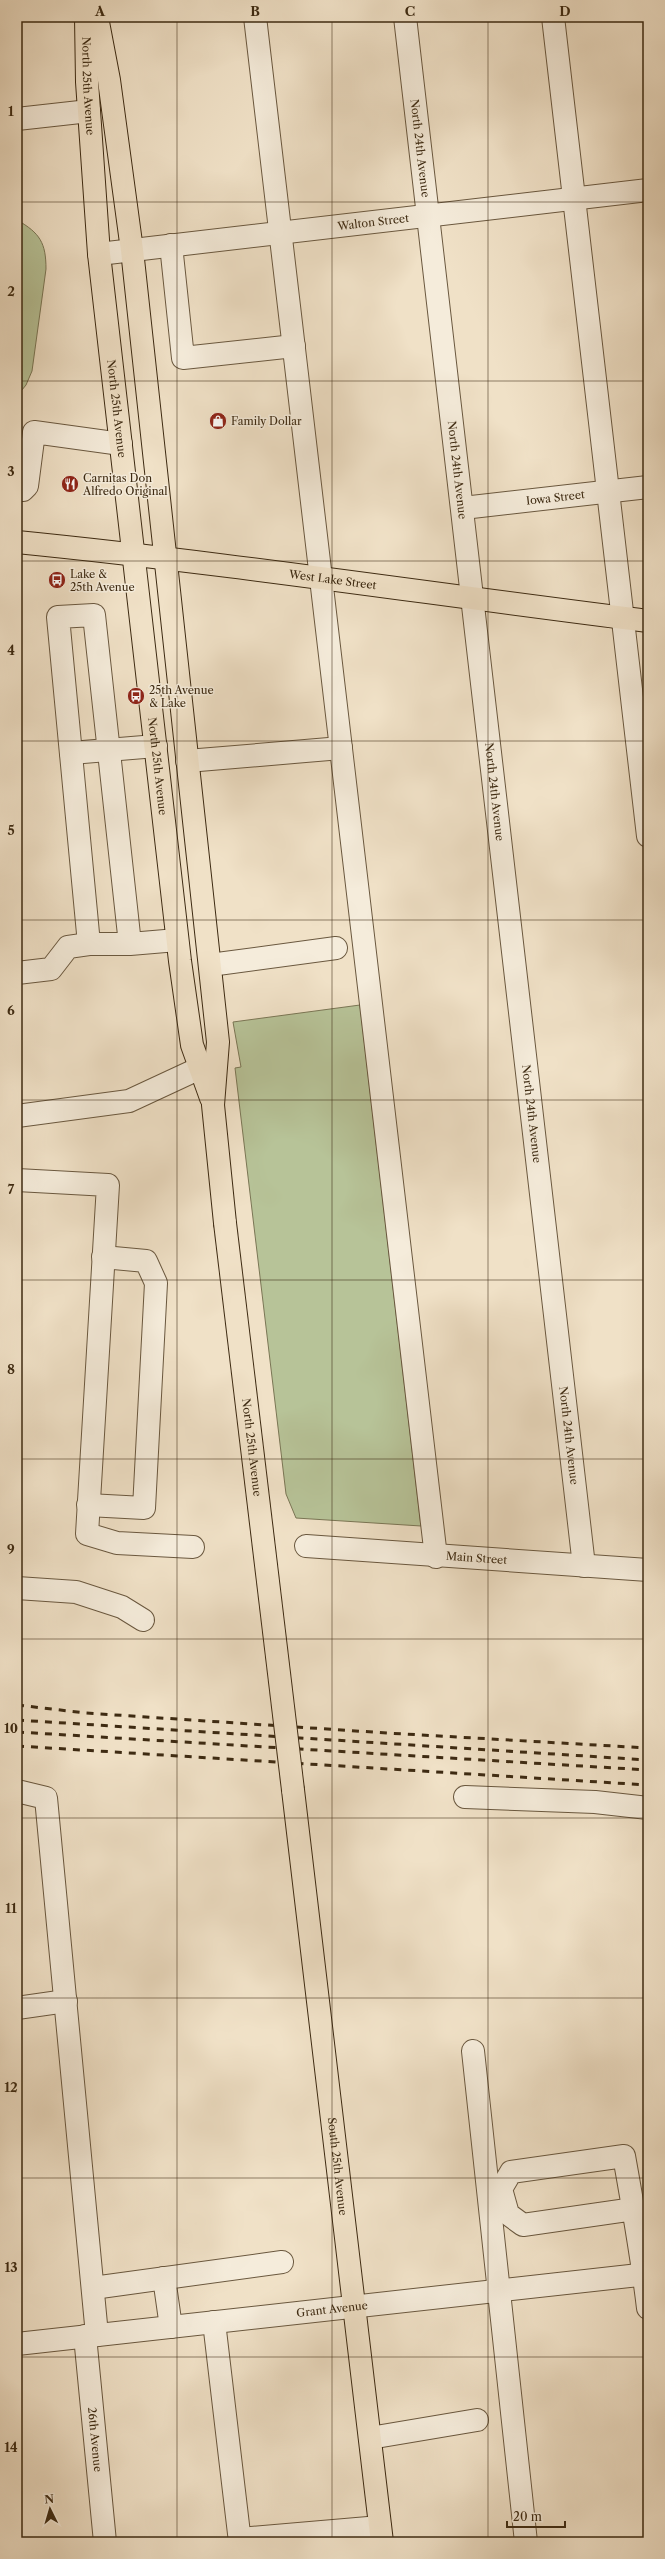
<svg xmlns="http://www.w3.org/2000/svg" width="665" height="2559" font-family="'Libre Caslon Text',serif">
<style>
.green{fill:#b7c398;stroke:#7a7655}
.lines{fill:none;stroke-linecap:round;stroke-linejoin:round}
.minor-casing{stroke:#6a583f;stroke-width:24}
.major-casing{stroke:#3d2a12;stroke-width:24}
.minor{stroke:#f5ecdb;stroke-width:22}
.major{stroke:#f0e1c7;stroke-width:22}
.rail{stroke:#3d2a12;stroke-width:3;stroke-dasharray:7 7;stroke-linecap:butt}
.major-bridge-casing{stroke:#3d2a12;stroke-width:24;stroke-linecap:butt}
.major-bridge{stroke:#f0e1c7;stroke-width:22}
.grid{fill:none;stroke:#3d2a12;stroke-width:1;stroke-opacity:0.55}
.labels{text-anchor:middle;stroke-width:3;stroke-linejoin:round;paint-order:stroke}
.street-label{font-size:11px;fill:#3d2a12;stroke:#f5ecdb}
.poi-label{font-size:11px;fill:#3d2a12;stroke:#f5ecdb;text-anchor:start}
.neatline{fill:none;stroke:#3d2a12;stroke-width:1.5}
.grid-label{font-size:13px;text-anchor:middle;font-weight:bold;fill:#3d2a12}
</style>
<rect width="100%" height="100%" fill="#f0e1c7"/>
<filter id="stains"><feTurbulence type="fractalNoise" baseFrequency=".005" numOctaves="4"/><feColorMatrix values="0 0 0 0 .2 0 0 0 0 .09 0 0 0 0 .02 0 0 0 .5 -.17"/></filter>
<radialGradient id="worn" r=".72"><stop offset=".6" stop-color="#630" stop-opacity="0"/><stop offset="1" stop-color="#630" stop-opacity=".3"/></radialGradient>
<g class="green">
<path d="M17 220C40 233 46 243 46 269L32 371 26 385 17 396Z"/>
<polygon points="360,1005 421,1526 296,1518 286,1494 235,1068 241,1067 233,1022"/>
</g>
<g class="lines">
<defs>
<g id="minor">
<polyline points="255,17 436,1557"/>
<path id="s1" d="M405 17 584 1566"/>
<polyline points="553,17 648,836"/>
<polyline points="17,119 89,111"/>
<polyline points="171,245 183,358 294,346"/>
<path id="s2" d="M99 254 648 190"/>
<polyline points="17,489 23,490 27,486 34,432 121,444"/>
<path id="s3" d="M463 508 648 487"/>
<polyline points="71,753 156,746"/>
<polyline points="187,761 341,748"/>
<polyline points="130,944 89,944 58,617 94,615 130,944 177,940"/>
<polyline points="210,965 336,948"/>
<polyline points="17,973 51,969 68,947 89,944"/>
<polyline points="17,1116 129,1101 200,1068"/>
<polyline points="17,1180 108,1185 87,1534 117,1543 193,1547"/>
<polyline points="88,1505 144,1508 156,1283 146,1261 103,1257"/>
<path id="s4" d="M306 1546 648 1570"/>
<polyline points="17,1588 76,1592 122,1607 143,1620"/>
<polyline points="17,1791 46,1798 97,2335"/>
<polyline points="465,1797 595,1802 648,1808"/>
<polyline points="17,2008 66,2001"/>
<polyline points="473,2051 526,2542"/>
<path d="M634 2209 523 2225 508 2214 501 2189 511 2172 624 2156C633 2206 642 2257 648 2308"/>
<polyline points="164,2278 171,2327"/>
<polyline points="93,2288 282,2262"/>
<polyline points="214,2322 240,2542"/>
<path id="s5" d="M85 2336 105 2542"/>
<path id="s6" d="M17 2344 648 2274"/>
<polyline points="370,2438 477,2420"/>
<polyline points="240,2539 380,2527"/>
</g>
<g id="major">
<path id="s7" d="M86 17 87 82 99 254 180 961 192 1045 211 1098"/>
<polyline points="97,17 109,80 132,250 218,1042 213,1105 225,1223"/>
<path id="s8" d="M17 542C228 563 438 595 648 621"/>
<path id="s9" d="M293 1790 382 2542"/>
</g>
</defs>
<use href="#minor" class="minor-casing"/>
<use href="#major" class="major-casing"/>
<use href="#minor" class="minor"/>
<use href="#major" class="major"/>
<g class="rail">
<polyline points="17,1705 86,1713 387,1733 648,1748"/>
<polyline points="17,1720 648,1760"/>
<polyline points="17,1732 648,1770"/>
<polyline points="17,1746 648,1785"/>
</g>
<defs>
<g id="major-bridge">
<path id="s10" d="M225 1223 293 1790"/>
</g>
</defs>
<use href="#major-bridge" class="major-bridge-casing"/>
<use href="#major-bridge" class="major-bridge"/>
</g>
<path class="grid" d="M177 17V2542M332 17V2542M488 17V2542M17 202H648M17 381H648M17 561H648M17 741H648M17 920H648M17 1100H648M17 1280H648M17 1459H648M17 1639H648M17 1818H648M17 1998H648M17 2178H648M17 2357H648"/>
<defs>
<symbol id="shop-disc" viewBox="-11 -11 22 22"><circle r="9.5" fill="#8f2418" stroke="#f5ecdb"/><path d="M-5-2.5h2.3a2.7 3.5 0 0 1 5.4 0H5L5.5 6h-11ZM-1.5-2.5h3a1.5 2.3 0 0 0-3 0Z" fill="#fff"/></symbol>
<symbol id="restaurant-disc" viewBox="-11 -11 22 22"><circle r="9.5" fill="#8f2418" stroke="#f5ecdb"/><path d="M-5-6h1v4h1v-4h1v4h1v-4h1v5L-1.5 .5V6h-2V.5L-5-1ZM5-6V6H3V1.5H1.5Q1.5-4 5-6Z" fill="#fff"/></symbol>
<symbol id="bus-disc" viewBox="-11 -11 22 22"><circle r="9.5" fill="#8f2418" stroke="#f5ecdb"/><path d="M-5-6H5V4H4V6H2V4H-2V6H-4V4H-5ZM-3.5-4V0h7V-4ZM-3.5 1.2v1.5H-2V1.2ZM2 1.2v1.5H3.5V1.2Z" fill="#fff"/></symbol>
</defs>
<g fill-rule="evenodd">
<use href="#shop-disc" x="208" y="411" width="20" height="20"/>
<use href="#restaurant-disc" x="60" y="474" width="20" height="20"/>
<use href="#bus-disc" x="47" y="570" width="20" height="20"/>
<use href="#bus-disc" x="126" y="686" width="20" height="20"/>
</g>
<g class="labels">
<g class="street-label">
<text dy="4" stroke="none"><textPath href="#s7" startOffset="69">North 25th Avenue</textPath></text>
<text dy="4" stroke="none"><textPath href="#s1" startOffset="132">North 24th Avenue</textPath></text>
<text dy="4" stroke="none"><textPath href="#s2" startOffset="276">Walton Street</textPath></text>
<text dy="4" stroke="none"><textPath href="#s7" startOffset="393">North 25th Avenue</textPath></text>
<text dy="4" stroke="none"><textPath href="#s1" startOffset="456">North 24th Avenue</textPath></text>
<text dy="4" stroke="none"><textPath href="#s3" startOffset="93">Iowa Street</textPath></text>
<text dy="4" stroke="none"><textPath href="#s8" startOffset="318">West Lake Street</textPath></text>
<text dy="4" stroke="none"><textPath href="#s7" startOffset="753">North 25th Avenue</textPath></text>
<text dy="4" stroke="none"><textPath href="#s1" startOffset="780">North 24th Avenue</textPath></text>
<text dy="4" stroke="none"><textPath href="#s1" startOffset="1104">North 24th Avenue</textPath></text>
<text dy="4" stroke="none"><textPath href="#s1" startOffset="1428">North 24th Avenue</textPath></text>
<text dy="4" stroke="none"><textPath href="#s10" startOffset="226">North 25th Avenue</textPath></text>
<text dy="4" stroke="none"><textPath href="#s4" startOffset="171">Main Street</textPath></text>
<text dy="4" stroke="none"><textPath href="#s9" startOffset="379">South 25th Avenue</textPath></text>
<text dy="4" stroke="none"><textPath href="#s6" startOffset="317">Grant Avenue</textPath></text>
<text dy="4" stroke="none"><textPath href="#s5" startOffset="104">26th Avenue</textPath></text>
</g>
<g class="poi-label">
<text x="231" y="425">Family Dollar</text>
<text x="83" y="482">Carnitas Don<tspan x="83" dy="13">Alfredo Original</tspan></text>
<text x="70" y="578">Lake &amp;<tspan x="70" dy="13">25th Avenue</tspan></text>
<text x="149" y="694">25th Avenue<tspan x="149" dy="13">&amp; Lake</tspan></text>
</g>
</g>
<rect width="665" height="2559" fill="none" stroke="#f0e1c7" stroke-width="44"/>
<g transform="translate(50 2509) rotate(355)" stroke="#f5ecdb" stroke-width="3" paint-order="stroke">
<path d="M0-3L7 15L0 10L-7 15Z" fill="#3d2a12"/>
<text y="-6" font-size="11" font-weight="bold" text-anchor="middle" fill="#3d2a12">N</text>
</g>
<path d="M507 2521v6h58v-6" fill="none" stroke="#3d2a12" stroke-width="2"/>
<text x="513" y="2521" font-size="12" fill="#3d2a12" stroke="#f5ecdb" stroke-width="3" paint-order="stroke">20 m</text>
<rect x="22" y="22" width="621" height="2515" class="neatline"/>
<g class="grid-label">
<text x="100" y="16">A</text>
<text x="255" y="16">B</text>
<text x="410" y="16">C</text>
<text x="565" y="16">D</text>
<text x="11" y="116">1</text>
<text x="11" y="296">2</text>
<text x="11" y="476">3</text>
<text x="11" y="655">4</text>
<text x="11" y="835">5</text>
<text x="11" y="1015">6</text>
<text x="11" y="1194">7</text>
<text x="11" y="1374">8</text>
<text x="11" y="1554">9</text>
<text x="11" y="1733">10</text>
<text x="11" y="1913">11</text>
<text x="11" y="2092">12</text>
<text x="11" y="2272">13</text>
<text x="11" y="2452">14</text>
</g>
<rect width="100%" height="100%" filter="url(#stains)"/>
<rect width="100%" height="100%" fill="url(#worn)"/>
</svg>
